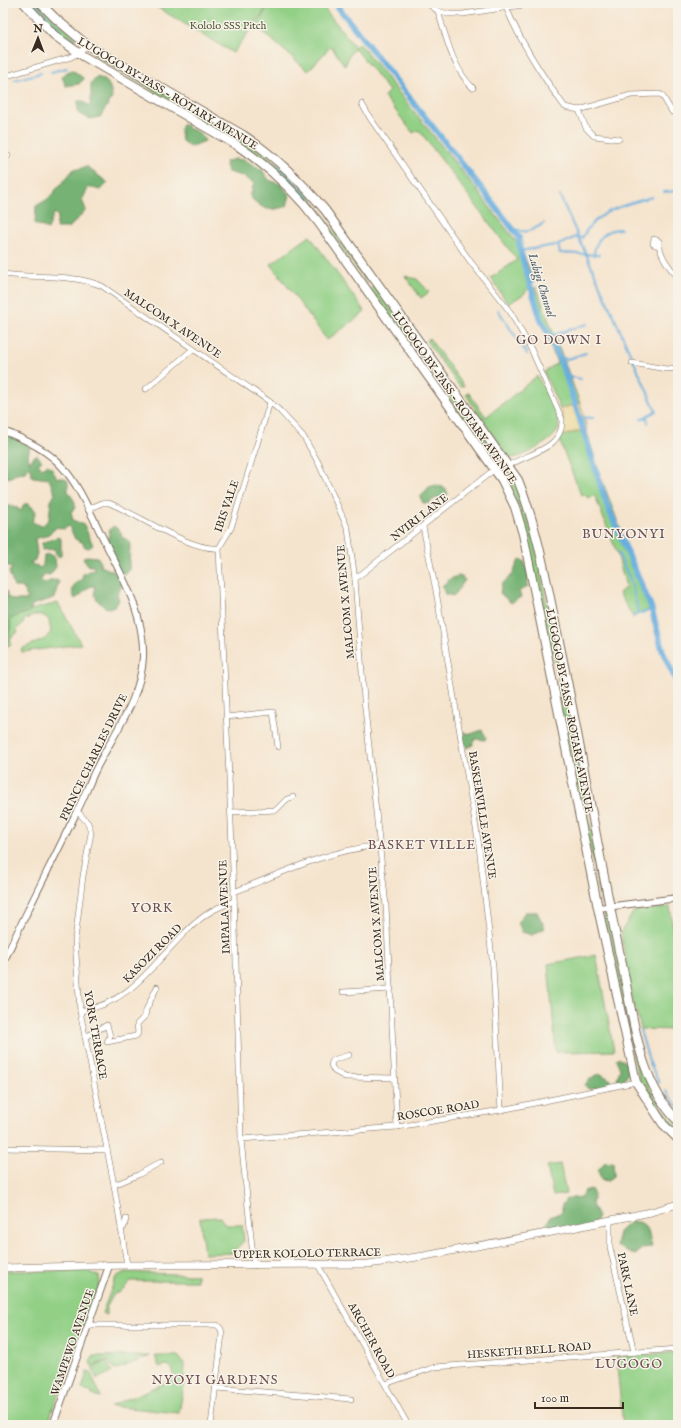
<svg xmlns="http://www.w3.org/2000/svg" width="681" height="1428" font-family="'IM FELL English',serif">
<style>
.green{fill:#92d086;stroke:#667d52}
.forest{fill:#75b273;stroke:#586e48}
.sand{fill:#eeda9e;stroke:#94825e}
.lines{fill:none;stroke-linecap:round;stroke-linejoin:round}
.stream{stroke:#69afdf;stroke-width:2}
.canal{stroke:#69afdf;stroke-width:6}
.minor-casing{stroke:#7c6b5b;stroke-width:6}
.tertiary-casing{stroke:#7c6b5b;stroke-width:8}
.secondary-casing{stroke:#7c6b5b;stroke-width:8}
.primary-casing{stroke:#7c6b5b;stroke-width:10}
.minor{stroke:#fff;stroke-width:5}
.tertiary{stroke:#fff;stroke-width:6}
.secondary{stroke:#fff;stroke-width:7}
.primary{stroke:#fff;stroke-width:8}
.labels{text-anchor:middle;stroke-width:3;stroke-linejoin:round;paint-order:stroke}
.park-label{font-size:11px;fill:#515438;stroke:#f7f3e8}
.street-label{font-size:11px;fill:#3b2a1e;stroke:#f7f3e8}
.water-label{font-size:12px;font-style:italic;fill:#4b5962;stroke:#f7f3e8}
.quarter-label{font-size:13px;letter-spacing:1px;fill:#6e4f52;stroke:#f7f3e8}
</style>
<rect width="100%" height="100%" fill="#f7f3e8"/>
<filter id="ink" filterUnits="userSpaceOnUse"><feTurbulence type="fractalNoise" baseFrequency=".025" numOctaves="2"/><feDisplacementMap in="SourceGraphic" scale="8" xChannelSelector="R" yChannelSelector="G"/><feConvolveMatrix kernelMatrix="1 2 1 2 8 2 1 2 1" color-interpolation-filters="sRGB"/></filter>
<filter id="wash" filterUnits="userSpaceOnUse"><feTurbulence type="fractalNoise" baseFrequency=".012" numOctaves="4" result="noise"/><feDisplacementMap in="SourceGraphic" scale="16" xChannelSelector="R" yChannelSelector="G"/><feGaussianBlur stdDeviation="0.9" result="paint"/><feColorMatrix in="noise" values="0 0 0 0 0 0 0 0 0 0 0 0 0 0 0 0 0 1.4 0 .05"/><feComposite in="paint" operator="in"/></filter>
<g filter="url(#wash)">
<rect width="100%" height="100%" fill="#f5e4cd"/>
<g class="green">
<polygon points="29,3 37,3 75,37 74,42 71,43 52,28"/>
<polygon points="150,3 320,3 355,47 359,43 469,180 521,248 534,281 524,294 508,304 491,278 517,260 419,130 413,133 384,96 389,91 355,48 350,54 345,66 331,46 308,71 256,26 268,6 233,53"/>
<polygon points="94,53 236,134 275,161 310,196 369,283 367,283 309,203 293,187 143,84 92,54"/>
<polygon points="310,236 365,312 327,340 271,264"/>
<polygon points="405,276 417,279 429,292 421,298"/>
<polygon points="374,285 484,436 488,446 499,461 498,462 496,463 371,289"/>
<polygon points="536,287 580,403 560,409 544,372 557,363 535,305 532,291"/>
<polygon points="429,338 464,386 462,387 460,387 427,342"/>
<path d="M537 376C543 387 563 419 558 430 554 437 547 442 540 446 531 452 519 458 509 458L466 395 468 392 486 417Z"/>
<polygon points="586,429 599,472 651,610 639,613 633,617 619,593 626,587 617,553 595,496 588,498 585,495 581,495 558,437"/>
<path d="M505 466C519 490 527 514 534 540L606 902 602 905 557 688 560 687 553 651H550L527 534 511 487 501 470Z"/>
<path d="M58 603 81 644 22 652 21 649 45 639 51 632 49 620C41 611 32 615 23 621L24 623 16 629 18 632 11 637 10 645 5 647 3 617Z"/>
<polygon points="670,907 678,960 678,1030 641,1029 631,993 621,932 634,911"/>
<path d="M605 910 607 911 640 1062 650 1089 663 1109 678 1126V1133C661 1114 646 1096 637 1072L607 937 603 911Z"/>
<polygon points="596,955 614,1051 556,1052 548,964"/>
<polygon points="560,1164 566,1194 553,1196 547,1166"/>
<polygon points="220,1217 225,1225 242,1225 244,1241 232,1253 204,1254 200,1218"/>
<polygon points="3,1271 88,1271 99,1276 100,1284 47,1425 3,1425"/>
<polygon points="125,1272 197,1275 197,1281 131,1281 120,1292 114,1294 106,1308 106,1315 102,1313 116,1277"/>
<polygon points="678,1352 678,1425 623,1425 616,1357"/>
<polygon points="93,1356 150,1356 115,1370 108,1360 92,1366 90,1363"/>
<polygon points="155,1356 178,1356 185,1365 184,1385 179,1413 110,1406 175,1379 170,1366 166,1365 159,1367"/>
<polygon points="107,1361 112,1372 97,1379 92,1368"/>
<polygon points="87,1372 91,1373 101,1397 92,1395 91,1392 82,1389"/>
</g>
<g class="forest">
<polygon points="73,70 84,79 79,84 66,86 62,77 67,72"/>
<path d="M97 77C109 80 111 87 112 98L100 117 90 119 78 113V101H83L89 106 91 103V83Z"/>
<path d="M182 124 187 125V128C196 130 202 133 205 141L190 147 182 141 180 130Z"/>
<path d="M235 159 245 160 262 170 269 180 280 184 290 195 287 206C268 212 264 210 250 197L254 183 242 176 228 172 225 162Z"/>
<polygon points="86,166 108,183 100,190 89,187 82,200 86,210 69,228 56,228 58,216 54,213 48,229 35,224 36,206 48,199 74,169 80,169"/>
<path d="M11 430 19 434 30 445 28 457 30 463 33 457 37 455 42 461 38 464 42 468 47 465 51 467 57 478H64L68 481V491L75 502V508L71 512 73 520 84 525 93 545 89 548 85 547 82 542 75 539 69 526 64 529 57 527C49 534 45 538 35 538L37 553 35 560 30 563 40 568 43 565 44 555 49 554 55 558 56 567 50 575 45 574 40 581 46 583 50 581 57 580 59 582 54 598 32 605 30 612 14 617 10 621 11 627 7 642 3 643V589L7 592V597L14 600H27L25 591 22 587H14L9 572 12 568 3 563V537L5 529 3 528V505L16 507 21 511 24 504H29L36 511 32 522 42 526 49 519 51 501 55 494 49 479 33 477 31 474 32 471 29 466 25 472 18 473 9 478 3 474V432Z"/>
<polygon points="437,485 445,488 448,494 442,498 436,498 429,503 423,503 420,497 429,487"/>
<path d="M114 526 121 532 122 538H125L130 543 129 571 125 574 116 570C113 558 106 541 110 529Z"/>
<polygon points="58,537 61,539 61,556 57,556 55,553 56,549 42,550 42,543"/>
<path d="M86 556 97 557 100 561V566C114 571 130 577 117 594L119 600 115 607 107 608C98 603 93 597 95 587L91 586C84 589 82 596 75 599 69 589 74 584 82 579L83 574 94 569V566H89L83 558Z"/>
<polygon points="519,560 524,561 529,574 527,587 519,591 521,597 511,603 500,593 502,584 512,575"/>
<polygon points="458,576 462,577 465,580 454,596 445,594 442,586 450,579"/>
<polygon points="482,730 486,737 485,740 475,739 472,746 466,748 462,736 463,732 471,734"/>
<polygon points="525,912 537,912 545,928 532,935 522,932 518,922"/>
<polygon points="619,1057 629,1065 630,1070 623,1081 619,1082 617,1078 620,1069 616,1059"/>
<path d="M601 1074 611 1080C607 1088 597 1088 588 1089L585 1085C589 1079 594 1075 601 1074Z"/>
<polygon points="613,1162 614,1175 608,1181 601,1180 598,1170 604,1163"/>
<polygon points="591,1189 594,1195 592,1205 598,1217 590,1228 552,1229 547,1224 550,1217 562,1212 562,1205 566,1199 581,1197 584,1191"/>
<polygon points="630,1222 640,1222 648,1230 652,1247 642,1248 636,1255 616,1246 619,1232"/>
</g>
<path class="sand" d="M580 403 586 424V429L558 437C564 427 565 420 560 409Z"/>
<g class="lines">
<g class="stream">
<polyline points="33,3 61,31"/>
<polyline points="70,38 72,40"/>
<polyline points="51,72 67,68"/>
<polyline points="14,80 41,73"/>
<polyline points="3,83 7,82"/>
<polyline points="273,163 297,186 320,213"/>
<polyline points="664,192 678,191"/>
<polyline points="560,196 656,411 641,419"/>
<path d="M510 226C526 235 529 232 544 223"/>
<polyline points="558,245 560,253 600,255"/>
<path d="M520 251 561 244 576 237 582 238C596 210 624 205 652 197"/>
<path d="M594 254C595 240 607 228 621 229"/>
<polyline points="498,310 527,354"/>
<polyline points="550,336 587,324"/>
<polyline points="557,356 567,359 586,353"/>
<polyline points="566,376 581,379"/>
<polyline points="578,417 593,418"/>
<polyline points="643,418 647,418 648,423"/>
<polyline points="618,552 631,582 639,614 651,610 651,607"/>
<polyline points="633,617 640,613"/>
<polyline points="640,1030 649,1061 659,1083"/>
<polyline points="666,1091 678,1107"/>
</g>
<path class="canal" d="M335 3C396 82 459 158 519 237L520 251 541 320 550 336 566 376 607 505 651 607 663 652 678 685"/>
</g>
</g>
<g filter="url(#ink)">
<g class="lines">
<defs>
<g id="minor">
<polyline points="427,3 438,11 448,14 463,14 537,3"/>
<path d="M506 7C521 43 542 76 565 107L579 110 631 95 659 94 662 95 672 112"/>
<path d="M438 11C446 37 453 69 473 88"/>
<polyline points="3,77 71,57 79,53 87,45"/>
<path d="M362 104 370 118 470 261 511 313 531 349 562 419C564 449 528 453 508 466"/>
<polyline points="579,110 586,128 594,136 619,139"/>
<polyline points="3,154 8,156"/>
<path d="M658 246 653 244 654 239 659 241C659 254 669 268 678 277"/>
<path d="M3 274C35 279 72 273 102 286L270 402 280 411 303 436 318 462 348 529 355 579 364 699 386 906 397 1127"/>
<polyline points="632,363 666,369 678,368"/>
<polyline points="146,389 193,349"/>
<path d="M88 509 102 503H109C139 515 190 551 219 548L231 528 270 402"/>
<polyline points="423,527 436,591 479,846 493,967 501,1110"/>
<polyline points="219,548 234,892 241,1139 254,1266"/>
<polyline points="355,579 505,461"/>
<polyline points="226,717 273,712 278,747"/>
<polyline points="77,811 88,823 91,833 83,876 75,940 80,1011 114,1185 127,1265"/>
<polyline points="231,812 276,810 287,799 293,797"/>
<path d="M234 892C284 872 326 851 380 845"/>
<polyline points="343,992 391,989"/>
<path d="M80 1011C141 1002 161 946 207 914 215 908 225 905 234 901"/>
<polyline points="85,1037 107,1025 110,1036 107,1042 136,1036 138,1033 137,1024 145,1016 146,1010 157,987"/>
<polyline points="349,1055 333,1060 331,1065 334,1071 345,1077 394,1078"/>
<polyline points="241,1139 397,1127 501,1110 636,1082"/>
<polyline points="3,1148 107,1150"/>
<polyline points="114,1185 138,1175 161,1162"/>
<polyline points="610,1220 610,1247 634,1352"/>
<polyline points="121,1229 124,1227 126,1219"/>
<polyline points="318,1265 408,1425"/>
<polyline points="89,1325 217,1325 221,1329 222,1334 211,1425"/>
<polyline points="385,1384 435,1367 678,1349"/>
<polyline points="216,1388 351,1399"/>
</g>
<g id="tertiary">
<path d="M3 431C64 453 73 477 100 532 119 571 145 612 143 657 141 701 112 735 94 773 88 786 83 800 76 813 52 863 26 912 3 963"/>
<polyline points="598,908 678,898"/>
<polyline points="53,1425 109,1266"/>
</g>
<polyline id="secondary" points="3,1268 127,1265 368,1264 424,1256 552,1232 651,1212 678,1204"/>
<g id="primary">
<path d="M24 3 54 35 83 56 238 146C269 167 296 192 319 223L502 480 515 507 523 534 598 908 636 1082 663 1124 678 1139"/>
<path d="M40 3 55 18 87 45 243 135C275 156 301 181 325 210L518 480C538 529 546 580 557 632 581 744 598 858 623 969 634 1021 639 1082 678 1121"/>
</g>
</defs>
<use href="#minor" class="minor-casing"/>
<use href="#tertiary" class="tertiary-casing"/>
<use href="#secondary" class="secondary-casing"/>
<use href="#primary" class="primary-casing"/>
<use href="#minor" class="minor"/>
<use href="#tertiary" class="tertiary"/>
<use href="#secondary" class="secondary"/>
<use href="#primary" class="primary"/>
</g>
</g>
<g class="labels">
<g class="park-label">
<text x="228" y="29">Kololo SSS Pitch</text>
</g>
<g class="street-label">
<text transform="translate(168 93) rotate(31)" y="4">LUGOGO BY-PASS - ROTARY AVENUE</text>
<text transform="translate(173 323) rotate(34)" y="4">MALCOM X AVENUE</text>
<text transform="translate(455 397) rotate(55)" y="4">LUGOGO BY-PASS - ROTARY AVENUE</text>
<text transform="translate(226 506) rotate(-71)" y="4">IBIS VALE</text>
<text transform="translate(419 517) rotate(-38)" y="4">NVIRI LANE</text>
<text transform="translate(345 602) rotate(-95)" y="4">MALCOM X AVENUE</text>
<text transform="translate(570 711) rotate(79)" y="4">LUGOGO BY-PASS - ROTARY AVENUE</text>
<text transform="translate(93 757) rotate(-64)" y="4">PRINCE CHARLES DRIVE</text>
<text transform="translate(483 815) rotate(81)" y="4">BASKERVILLE AVENUE</text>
<text transform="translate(224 907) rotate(-92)" y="4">IMPALA AVENUE</text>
<text transform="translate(376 924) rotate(-94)" y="4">MALCOM X AVENUE</text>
<text transform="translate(152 953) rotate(-45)" y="4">KASOZI ROAD</text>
<text transform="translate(96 1035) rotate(80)" y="4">YORK TERRACE</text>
<text transform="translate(438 1110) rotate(-9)" y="4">ROSCOE ROAD</text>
<text transform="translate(307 1253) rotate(-1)" y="4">UPPER KOLOLO TERRACE</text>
<text transform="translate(628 1284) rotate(78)" y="4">PARK LANE</text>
<text transform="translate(372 1340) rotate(61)" y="4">ARCHER ROAD</text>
<text transform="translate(72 1342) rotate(-71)" y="4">WAMPEWO AVENUE</text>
<text transform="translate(529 1350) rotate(-4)" y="4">HESKETH BELL ROAD</text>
</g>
<g class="water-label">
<text transform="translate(542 285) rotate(73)" y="4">Lubigi Channel</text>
</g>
<g class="quarter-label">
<text x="559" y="344">GO DOWN I</text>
<text x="624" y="538">BUNYONYI</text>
<text x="422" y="849">BASKET VILLE</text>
<text x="152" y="912">YORK</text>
<text x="629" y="1368">LUGOGO</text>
<text x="215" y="1384">NYOYI GARDENS</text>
</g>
</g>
<rect width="681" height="1428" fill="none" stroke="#f7f3e8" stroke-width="16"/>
<g transform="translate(38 38) rotate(1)" stroke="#f7f3e8" stroke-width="3" paint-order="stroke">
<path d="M0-3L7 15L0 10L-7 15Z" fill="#3b2a1e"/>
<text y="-6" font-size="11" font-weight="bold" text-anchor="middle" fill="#3b2a1e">N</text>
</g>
<path d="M535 1402v6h88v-6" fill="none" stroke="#3b2a1e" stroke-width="2"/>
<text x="541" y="1402" font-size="12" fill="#3b2a1e" stroke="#f7f3e8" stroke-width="3" paint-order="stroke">100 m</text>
</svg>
